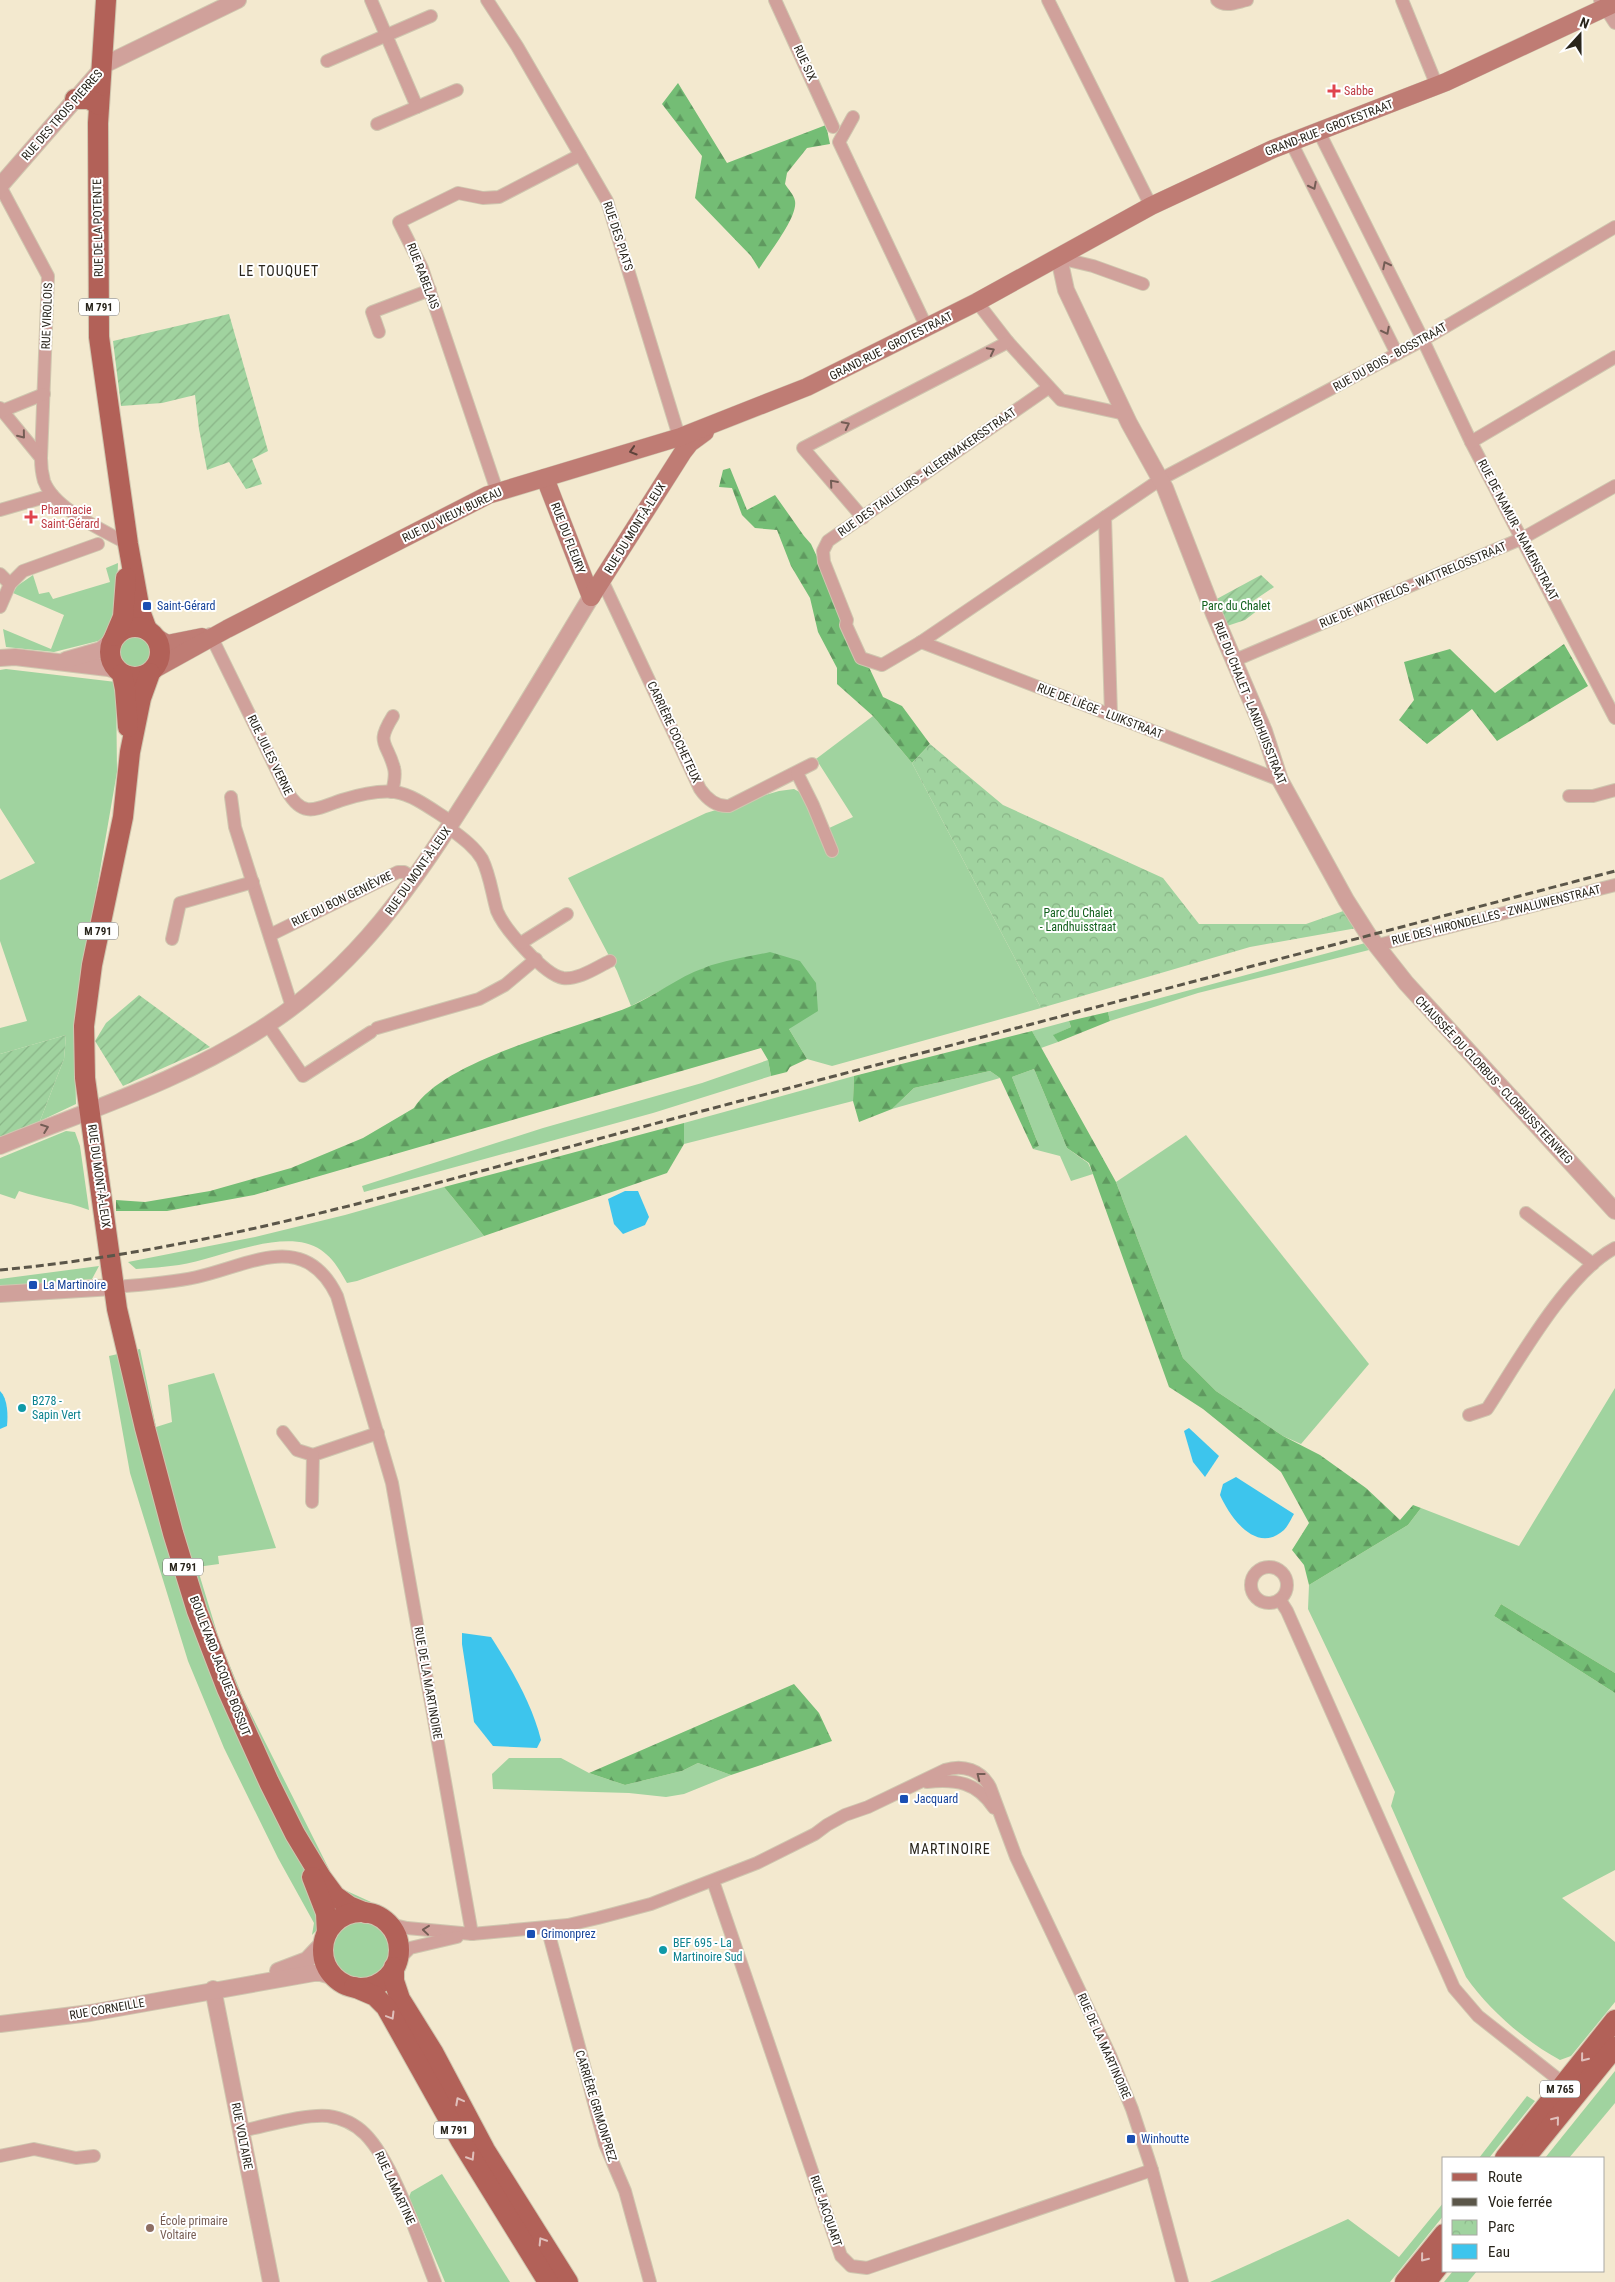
<svg xmlns="http://www.w3.org/2000/svg" width="1615" height="2282" font-family="'Roboto Condensed',sans-serif">
<style>
.grass{fill:#a0d39f}
.forest{fill:url(#forest-firs)}
.park{fill:url(#park-crowns)}
.garden{fill:url(#garden-furrows)}
.water{fill:#3dc5ed}
.lines{fill:none;stroke-linecap:round;stroke-linejoin:round}
.minor-casing{stroke:#cfc6af;stroke-width:14}
.tertiary-casing{stroke:#cfc6af;stroke-width:18}
.secondary-casing{stroke:#cfc6af;stroke-width:19}
.primary-casing{stroke:#cfc6af;stroke-width:22}
.minor{stroke:#d0a19b;stroke-width:12}
.tertiary{stroke:#d0a19b;stroke-width:16}
.secondary{stroke:#bf7c74;stroke-width:18}
.primary{stroke:#b26158;stroke-width:20}
.rail{stroke:#5b5649;stroke-width:3;stroke-dasharray:8 4;stroke-linecap:butt}
.oneway{stroke:#745d55}
.oneway2{stroke:#5e433b}
.oneway3{stroke:#e0c0bc}
.health-dot{fill:#e0444e;stroke:#fff;stroke-width:2}
.transit-dot{fill:#1a4fb4;stroke:#fff;stroke-width:2}
.culture-dot{fill:#0f9aa8;stroke:#fff;stroke-width:2}
.education-dot{fill:#8d6e63;stroke:#fff;stroke-width:2}
.labels{text-anchor:middle;stroke-width:4;stroke-linejoin:round;paint-order:stroke}
.shield{fill:#fff;stroke:#696660;stroke-width:1}
.shield-label{font-size:11px;font-weight:bold;fill:#29251c}
.street-label{font-size:12px;fill:#29251c;stroke:#fff}
.health-label{font-size:12px;fill:#be3a42;stroke:#fff;text-anchor:start}
.transit-label{font-size:12px;fill:#164399;stroke:#fff;text-anchor:start}
.park-label{font-size:12px;fill:#13611d;stroke:#fff}
.culture-label{font-size:12px;fill:#0d838f;stroke:#fff;text-anchor:start}
.education-label{font-size:12px;fill:#785e54;stroke:#fff;text-anchor:start}
.neighbourhood-label{font-size:14px;letter-spacing:1px;fill:#29251c;stroke:#fff}
</style>
<defs>
<pattern id="forest-firs" width="22" height="20" patternUnits="userSpaceOnUse" patternTransform="scale(1.25)"><rect width="22" height="20" fill="#74bd75"/><path d="M5 1l3.5 6h-7zM16 11l3.5 6h-7z" fill="#5f995f"/></pattern>
<pattern id="park-crowns" width="20" height="18" patternUnits="userSpaceOnUse" patternTransform="scale(1.25)"><rect width="20" height="18" fill="#a0d39f"/><path d="M2 6a3 3 0 1 1 6 0M12 15a3 3 0 1 1 6 0" fill="none" stroke="#8ab588"/></pattern>
<pattern id="garden-furrows" width="10" height="10" patternUnits="userSpaceOnUse" patternTransform="scale(1.25)"><rect width="10" height="10" fill="#a0d39f"/><path d="M-1 1l2-2M0 10L10 0M9 11l2-2" fill="none" stroke="#8ab588"/></pattern>
</defs>
<rect width="100%" height="100%" fill="#f3e9cf"/>
<g class="grass">
<polygon points="118,563 116,620 102,640 54,652 6,647 3,629 51,649 64,615 13,593 17,586 33,575 39,594 49,592 53,599 110,582 106,568"/>
<circle cx="135" cy="652" r="18"/>
<polygon points="6,669 116,682 117,772 74,1021 76,1104 40,1121 64,1059 66,1035 0,1054 0,1028 27,1021 0,941 0,880 35,863 0,808 0,670"/>
<polygon points="873,716 912,763 1041,1008 832,1066 807,1059 789,1029 704,968 631,1006 617,971 568,878 706,813 779,791 794,789 803,794 827,829 853,817 816,759"/>
<polygon points="1369,942 1373,949 1198,993 1110,1021 1108,1012"/>
<polygon points="1069,1021 1071,1027 1054,1035 1058,1042 1041,1048 1032,1031"/>
<polygon points="768,1060 771,1076 653,1113 364,1192 362,1186 543,1128 702,1083"/>
<polygon points="1034,1069 1067,1148 1088,1163 1093,1174 1071,1181 1060,1156 1033,1149 1039,1146 1012,1077"/>
<polygon points="990,1071 1000,1078 892,1109 914,1088"/>
<polygon points="854,1076 853,1101 684,1144 684,1123"/>
<path d="M66 1131 75 1132 80 1146 89 1210C66 1201 42 1199 19 1191L15 1199 0 1194V1158Z"/>
<polygon points="1186,1135 1369,1364 1301,1444 1283,1436 1216,1391 1183,1358 1116,1182"/>
<path d="M444 1187 484 1236 357 1281 347 1283C340 1271 334 1259 321 1250 286 1226 218 1259 179 1265 165 1267 150 1268 136 1269L128 1262 255 1237 345 1215Z"/>
<polygon points="99,1266 92,1279 0,1287 0,1279"/>
<path d="M140 1349 156 1427 172 1422 168 1385 214 1373 276 1548 218 1556 219 1564 197 1567 219 1639 243 1698 338 1887 371 1902C340 1902 333 1915 312 1935L314 1923 278 1858 224 1748 188 1661 130 1473 109 1356Z"/>
<path d="M1615 1388V1673L1501 1604 1494 1616 1615 1693V1870L1562 1898 1615 1942V2002L1571 2056 1560 2060C1525 2041 1489 2010 1466 1977L1391 1806 1395 1792 1308 1609 1309 1585 1408 1525 1421 1508 1519 1546Z"/>
<polygon points="509,1758 561,1758 589,1773 625,1785 682,1771 698,1763 731,1775 684,1794 666,1797 629,1793 493,1789 492,1774"/>
<circle cx="361" cy="1950" r="30"/>
<polygon points="1615,2071 1615,2103 1569,2158 1545,2158"/>
<polygon points="1527,2096 1535,2101 1489,2158 1479,2158"/>
<polygon points="442,2174 510,2282 445,2282 409,2197 411,2192"/>
<polygon points="1444,2202 1444,2215 1390,2282 1210,2282 1348,2219 1399,2257"/>
<polygon points="1453,2271 1477,2271 1468,2282 1444,2282"/>
</g>
<g class="forest">
<path d="M678 83 727 163 826 125 830 144 807 148 787 173 785 184C788 189 794 195 795 201 798 217 768 254 759 269L751 256 695 198 702 156 662 104Z"/>
<polygon points="730,468 747,510 775,495 804,536 811,544 883,697 902,706 930,744 912,763 873,716 837,684 837,668 818,632 810,598 791,566 777,530 755,528 742,515 732,488 719,487 723,470"/>
<polygon points="1564,644 1588,686 1497,741 1472,709 1427,744 1399,720 1414,700 1404,662 1450,649 1495,693"/>
<path d="M770 952 800 961 816 983 818 1011 789 1029 807 1059 790 1067 787 1072 771 1076 768 1060 761 1048 254 1195 167 1211H116V1200L145 1202 210 1191 291 1168 363 1138 414 1108C445 1059 575 1029 629 1007 655 996 678 977 704 968 724 960 749 957 770 952Z"/>
<polygon points="1108,1012 1110,1021 1058,1042 1053,1035 1071,1027 1069,1021"/>
<polygon points="1032,1031 1116,1182 1183,1358 1216,1391 1283,1436 1320,1455 1366,1488 1400,1520 1413,1505 1421,1508 1408,1525 1309,1585 1304,1565 1292,1550 1309,1523 1281,1472 1203,1409 1169,1387 1089,1163 1067,1148 1034,1069 1012,1077 1039,1146 1033,1149 1000,1078 990,1071 914,1088 892,1109 859,1122 853,1101 854,1076"/>
<polygon points="684,1123 684,1144 667,1173 484,1236 444,1187"/>
<polygon points="1501,1604 1615,1673 1615,1693 1494,1616"/>
<polygon points="794,1684 819,1713 832,1741 731,1775 698,1763 682,1771 625,1785 589,1773"/>
</g>
<polygon class="park" points="930,744 1003,805 1163,878 1199,924 1306,924 1349,909 1357,928 1250,947 1041,1008 912,763"/>
<g class="garden">
<polygon points="229,314 268,451 252,459 262,484 246,489 229,462 207,470 199,429 195,395 162,403 121,406 113,341"/>
<polygon points="1261,575 1274,587 1253,601 1258,610 1245,620 1224,627 1213,601"/>
<polygon points="139,995 210,1047 123,1086 95,1041 106,1023"/>
<polygon points="66,1035 64,1059 40,1121 0,1137 0,1054"/>
</g>
<g class="water">
<polygon points="625,1191 638,1191 649,1217 645,1225 623,1234 614,1224 608,1199"/>
<path d="M0 1391C8 1399 8 1415 7 1426L0 1429Z"/>
<polygon points="1189,1428 1219,1456 1205,1477 1193,1462 1184,1431"/>
<path d="M1236 1477 1294 1514C1291 1519 1288 1526 1284 1530 1256 1555 1230 1517 1220 1495L1223 1484Z"/>
<path d="M462 1633 491 1637C511 1668 532 1704 541 1740L537 1748 493 1746 474 1722 462 1644Z"/>
</g>
<g class="lines">
<defs>
<g id="minor">
<polyline points="371,0 417,107"/>
<polyline points="487,0 517,46 607,201 681,443"/>
<polyline points="775,0 833,127"/>
<polyline points="1048,0 1151,206"/>
<path d="M1217 0C1225 8 1237 2 1247 0"/>
<polyline points="1402,0 1437,86"/>
<polyline points="1600,0 1615,23"/>
<polyline points="327,61 431,16"/>
<polyline points="853,117 839,142 927,328"/>
<polyline points="377,124 457,90"/>
<polyline points="1319,132 1423,340 1471,442 1615,718"/>
<polyline points="1291,142 1397,354"/>
<path d="M0 186 48 276 41 458C41 466 42 474 44 481 54 509 103 530 128 544"/>
<polyline points="1059,258 1093,266 1143,284"/>
<polyline points="977,302 1008,342 1061,400 1125,414"/>
<polyline points="379,332 372,312 430,290"/>
<polyline points="1048,388 828,541 823,551 824,562 847,620 846,625 861,658 882,665 921,642 1161,479 1423,340 1615,227"/>
<polyline points="0,408 41,458"/>
<polyline points="2,411 44,394"/>
<polyline points="1471,442 1615,357"/>
<polyline points="497,491 422,268 399,222 458,193 483,198 499,197 580,155"/>
<polyline points="0,510 52,495"/>
<polyline points="1105,517 1111,715"/>
<polyline points="863,518 803,448 1008,342"/>
<polyline points="0,574 10,584"/>
<path d="M602 580 700 789C707 799 716 807 729 806L812 764"/>
<polyline points="0,607 10,584 23,571 98,544"/>
<path d="M210 634 287 791C304 820 317 808 342 800 358 795 378 790 395 792 415 795 435 812 452 822"/>
<polyline points="921,642 1280,780"/>
<polyline points="1233,661 1523,538 1615,486"/>
<polyline points="797,773 813,805 832,851"/>
<path d="M392 792C394 784 396 775 394 768 387 741 375 745 393 716"/>
<polyline points="1569,796 1593,796 1615,790"/>
<polyline points="231,797 235,827 292,1007"/>
<path d="M449 828C461 837 474 846 482 859 490 875 492 894 497 911 504 928 544 975 563 978 579 980 597 967 610 961"/>
<polyline points="270,935 398,872 404,872 415,879"/>
<polyline points="172,939 180,903 253,882"/>
<polyline points="521,943 567,914"/>
<polyline points="1378,945 1615,885"/>
<polyline points="268,1025 303,1076 371,1032"/>
<polyline points="377,1028 479,999 505,985 536,959"/>
<polyline points="1526,1213 1593,1264"/>
<path d="M113 1287C141 1285 170 1283 197 1277 250 1265 305 1229 337 1296L392 1483 472 1934"/>
<path d="M1469 1415 1487 1409C1517 1363 1567 1273 1615 1248"/>
<polyline points="283,1432 297,1450 313,1455 378,1433"/>
<polyline points="312,1502 313,1455"/>
<circle cx="1269" cy="1585" r="18"/>
<polyline points="1280,1600 1287,1611 1454,1988 1478,2016 1568,2087"/>
<path d="M927 1782C956 1779 977 1782 994 1808"/>
<polyline points="713,1881 841,2256 851,2266 867,2268 1152,2170"/>
<path d="M382 1919 394 1925 407 1928 472 1934 568 1925 598 1918 651 1904 757 1863 815 1834 827 1825 845 1815 868 1807 945 1770C963 1764 981 1770 990 1787L1016 1857 1110 2055 1132 2109 1152 2170 1182 2282"/>
<polyline points="547,1927 605,2144 625,2191 650,2282"/>
<polyline points="396,1962 410,1948 457,1937"/>
<path d="M241 2131C267 2126 302 2114 328 2116 342 2118 355 2124 365 2134 394 2163 419 2242 435 2282"/>
<polyline points="0,2156 34,2149 76,2158 94,2156"/>
</g>
<g id="tertiary">
<polyline points="0,186 106,64 238,0"/>
<polyline points="1059,258 1066,290 1129,423 1165,488 1214,614 1264,731 1280,780 1346,900 1369,936 1406,983 1615,1211"/>
<polyline points="0,658 15,657 108,668 118,671"/>
<polyline points="66,660 101,650 113,640"/>
<path d="M0 1146C91 1109 184 1080 267 1025 358 966 413 884 470 794 512 729 551 663 591 597"/>
<polyline points="0,1294 113,1287"/>
<polyline points="278,1971 307,1960 324,1942"/>
<polyline points="213,1989 271,2282"/>
<polyline points="0,2024 90,2013 314,1973 321,1973 335,1977"/>
</g>
<g id="secondary">
<polyline points="545,478 591,597"/>
<polyline points="591,597 683,452 690,443 705,432"/>
<polyline points="157,638 167,644 202,637"/>
<polyline points="153,670 227,629 488,495 680,437 807,387 977,302 1151,206 1273,149 1446,82 1615,3"/>
</g>
<g id="primary">
<polyline points="106,0 98,123 99,337 128,544 140,611 147,630"/>
<polyline points="75,99 89,99 99,105"/>
<circle cx="135" cy="652" r="25"/>
<polyline points="115,636 123,617 126,578"/>
<polyline points="150,673 141,698 130,752 123,817 92,965 84,1026 85,1078 117,1309 145,1428 173,1533 197,1611 227,1689 269,1782 295,1834 321,1877 335,1896 349,1906 366,1913"/>
<polyline points="122,674 125,689 128,727"/>
<polyline points="312,1877 326,1913 327,1933"/>
<circle cx="361" cy="1950" r="38"/>
<polyline points="394,1967 394,1981 400,1999 433,2052 485,2150 568,2282"/>
<polyline points="354,1987 375,1996 386,2007 461,2141 548,2282"/>
<polyline points="1505,2158 1615,2020"/>
<polyline points="1525,2158 1615,2047"/>
<polyline points="1405,2282 1444,2234"/>
<polyline points="1426,2282 1444,2259"/>
</g>
</defs>
<use href="#minor" class="minor-casing"/>
<use href="#tertiary" class="tertiary-casing"/>
<use href="#secondary" class="secondary-casing"/>
<use href="#primary" class="primary-casing"/>
<use href="#minor" class="minor"/>
<use href="#tertiary" class="tertiary"/>
<use href="#secondary" class="secondary"/>
<use href="#primary" class="primary"/>
<path class="rail" d="M0 1270C231 1248 453 1177 676 1118 989 1035 1302 953 1615 871"/>
</g>
<defs><path id="oneway-chevron" d="M-2-3.5L2.5 0L-2 3.5" fill="none" stroke-width="1.6" stroke-linecap="round" stroke-linejoin="round" transform="scale(1.25)"/></defs>
<g class="oneway">
<use href="#oneway-chevron" transform="translate(1313 186) rotate(63)"/>
<use href="#oneway-chevron" transform="translate(1386 265) rotate(-117)"/>
<use href="#oneway-chevron" transform="translate(1386 331) rotate(63)"/>
<use href="#oneway-chevron" transform="translate(991 351) rotate(-27)"/>
<use href="#oneway-chevron" transform="translate(846 425) rotate(-27)"/>
<use href="#oneway-chevron" transform="translate(22 435) rotate(51)"/>
<use href="#oneway-chevron" transform="translate(833 483) rotate(-131)"/>
<use href="#oneway-chevron" transform="translate(45 1128) rotate(-21)"/>
<use href="#oneway-chevron" transform="translate(980 1776) rotate(-142)"/>
<use href="#oneway-chevron" transform="translate(426 1930) rotate(-174)"/>
</g>
<use class="oneway2" href="#oneway-chevron" transform="translate(633 451) rotate(163)"/>
<g class="oneway3">
<use href="#oneway-chevron" transform="translate(391 2016) rotate(59)"/>
<use href="#oneway-chevron" transform="translate(1584 2058) rotate(129)"/>
<use href="#oneway-chevron" transform="translate(459 2101) rotate(-118)"/>
<use href="#oneway-chevron" transform="translate(1556 2120) rotate(-51)"/>
<use href="#oneway-chevron" transform="translate(471 2157) rotate(58)"/>
<use href="#oneway-chevron" transform="translate(542 2241) rotate(-122)"/>
<use href="#oneway-chevron" transform="translate(1424 2258) rotate(129)"/>
</g>
<g class="health-dot">
<path d="M1331.5 83.5h5v5h5v5h-5v5h-5v-5h-5v-5h5z"/>
<path d="M28.5 509.5h5v5h5v5h-5v5h-5v-5h-5v-5h5z"/>
</g>
<g class="transit-dot">
<rect x="142" y="601" width="10" height="10" rx="2.5"/>
<rect x="28" y="1280" width="10" height="10" rx="2.5"/>
<rect x="899" y="1794" width="10" height="10" rx="2.5"/>
<rect x="526" y="1929" width="10" height="10" rx="2.5"/>
<rect x="1126" y="2134" width="10" height="10" rx="2.5"/>
</g>
<g class="culture-dot">
<circle cx="22" cy="1408" r="5"/>
<circle cx="663" cy="1950" r="5"/>
</g>
<circle class="education-dot" cx="150" cy="2228" r="5"/>
<g class="labels">
<g class="shield">
<rect x="79" y="298.5" width="40" height="17" rx="4"/>
<rect x="78" y="922.5" width="40" height="17" rx="4"/>
<rect x="163" y="1558.5" width="40" height="17" rx="4"/>
<rect x="1540" y="2080.5" width="40" height="17" rx="4"/>
<rect x="434" y="2121.5" width="40" height="17" rx="4"/>
</g>
<g class="shield-label">
<text x="99" y="311">M 791</text>
<text x="98" y="935">M 791</text>
<text x="183" y="1571">M 791</text>
<text x="1560" y="2093">M 765</text>
<text x="454" y="2134">M 791</text>
</g>
<g class="street-label">
<text transform="translate(805 63) rotate(65)" y="4">RUE SIX</text>
<text transform="translate(62 115) rotate(-49)" y="4">RUE DES TROIS PIERRES</text>
<text transform="translate(1329 128) rotate(-21)" y="4">GRAND-RUE - GROTESTRAAT</text>
<text transform="translate(98 228) rotate(-91)" y="4">RUE DE LA POTENTE</text>
<text transform="translate(618 236) rotate(72)" y="4">RUE DES PIATS</text>
<text transform="translate(423 276) rotate(69)" y="4">RUE RABELAIS</text>
<text transform="translate(47 316) rotate(-88)" y="4">RUE VIROLOIS</text>
<text transform="translate(891 346) rotate(-27)" y="4">GRAND-RUE - GROTESTRAAT</text>
<text transform="translate(1390 357) rotate(-29)" y="4">RUE DU BOIS - BOSSTRAAT</text>
<text transform="translate(927 472) rotate(-35)" y="4">RUE DES TAILLEURS - KLEERMAKERSSTRAAT</text>
<text transform="translate(452 515) rotate(-26)" y="4">RUE DU VIEUX BUREAU</text>
<text transform="translate(635 528) rotate(-58)" y="4">RUE DU MONT-À-LEUX</text>
<text transform="translate(1518 530) rotate(62)" y="4">RUE DE NAMUR - NAMENSTRAAT</text>
<text transform="translate(568 538) rotate(69)" y="4">RUE DU FLEURY</text>
<text transform="translate(1413 585) rotate(-23)" y="4">RUE DE WATTRELOS - WATTRELOSSTRAAT</text>
<text transform="translate(1250 703) rotate(68)" y="4">RUE DU CHALET - LANDHUISSTRAAT</text>
<text transform="translate(1100 711) rotate(21)" y="4">RUE DE LIÈGE - LUIKSTRAAT</text>
<text transform="translate(674 732) rotate(65)" y="4">CARRIÈRE COCHETEUX</text>
<text transform="translate(270 755) rotate(64)" y="4">RUE JULES VERNE</text>
<text transform="translate(418 871) rotate(-55)" y="4">RUE DU MONT-À-LEUX</text>
<text transform="translate(342 899) rotate(-26)" y="4">RUE DU BON GENIÈVRE</text>
<text transform="translate(1496 915) rotate(-14)" y="4">RUE DES HIRONDELLES - ZWALUWENSTRAAT</text>
<text transform="translate(1494 1080) rotate(47)" y="4">CHAUSSÉE DU CLORBUS - CLORBUSSTEENWEG</text>
<text transform="translate(99 1176) rotate(82)" y="4">RUE DU MONT-À-LEUX</text>
<text transform="translate(220 1666) rotate(69)" y="4">BOULEVARD JACQUES BOSSUT</text>
<text transform="translate(428 1683) rotate(80)" y="4">RUE DE LA MARTINOIRE</text>
<text transform="translate(107 2009) rotate(-10)" y="4">RUE CORNEILLE</text>
<text transform="translate(1104 2046) rotate(66)" y="4">RUE DE LA MARTINOIRE</text>
<text transform="translate(596 2106) rotate(73)" y="4">CARRIÈRE GRIMONPREZ</text>
<text transform="translate(242 2136) rotate(79)" y="4">RUE VOLTAIRE</text>
<text transform="translate(395 2188) rotate(65)" y="4">RUE LAMARTINE</text>
<text transform="translate(826 2211) rotate(71)" y="4">RUE JACQUART</text>
</g>
<g class="health-label">
<text x="1344" y="95">Sabbe</text>
<text x="41" y="514">Pharmacie<tspan x="41" dy="14">Saint-Gérard</tspan></text>
</g>
<g class="transit-label">
<text x="157" y="610">Saint-Gérard</text>
<text x="43" y="1289">La Martinoire</text>
<text x="914" y="1803">Jacquard</text>
<text x="541" y="1938">Grimonprez</text>
<text x="1141" y="2143">Winhoutte</text>
</g>
<g class="park-label">
<text x="1236" y="610">Parc du Chalet</text>
<text x="1078" y="917">Parc du Chalet<tspan x="1078" dy="14">- Landhuisstraat</tspan></text>
</g>
<g class="culture-label">
<text x="32" y="1405">B278 -<tspan x="32" dy="14">Sapin Vert</tspan></text>
<text x="673" y="1947">BEF 695 - La<tspan x="673" dy="14">Martinoire Sud</tspan></text>
</g>
<g class="education-label">
<text x="160" y="2225">École primaire<tspan x="160" dy="14">Voltaire</tspan></text>
</g>
<g class="neighbourhood-label">
<text x="279" y="276">LE TOUQUET</text>
<text x="950" y="1854">MARTINOIRE</text>
</g>
</g>
<rect x="1442" y="2157" width="162" height="115" fill="#ffffff" stroke="#a9a8a4"/>
<rect x="1452" y="2173" width="25" height="8" fill="#b26158" stroke="#a9a8a4"/>
<text x="1488" y="2182" font-size="15" fill="#29251c">Route</text>
<rect x="1452" y="2198" width="25" height="8" fill="#5b5649" stroke="#a9a8a4"/>
<text x="1488" y="2207" font-size="15" fill="#29251c">Voie ferrée</text>
<rect x="1452" y="2220" width="25" height="15" fill="url(#park-crowns)" stroke="#a9a8a4"/>
<text x="1488" y="2232" font-size="15" fill="#29251c">Parc</text>
<rect x="1452" y="2244" width="25" height="15" fill="#3dc5ed" stroke="#a9a8a4"/>
<text x="1488" y="2257" font-size="15" fill="#29251c">Eau</text>
<g transform="translate(1580 35) rotate(21)" stroke="#ffffff" stroke-width="4" paint-order="stroke">
<path d="M0-4L9 19L0 12L-9 19Z" fill="#29251c"/>
<text y="-8" font-size="14" font-weight="bold" text-anchor="middle" fill="#29251c">N</text>
</g>
</svg>
